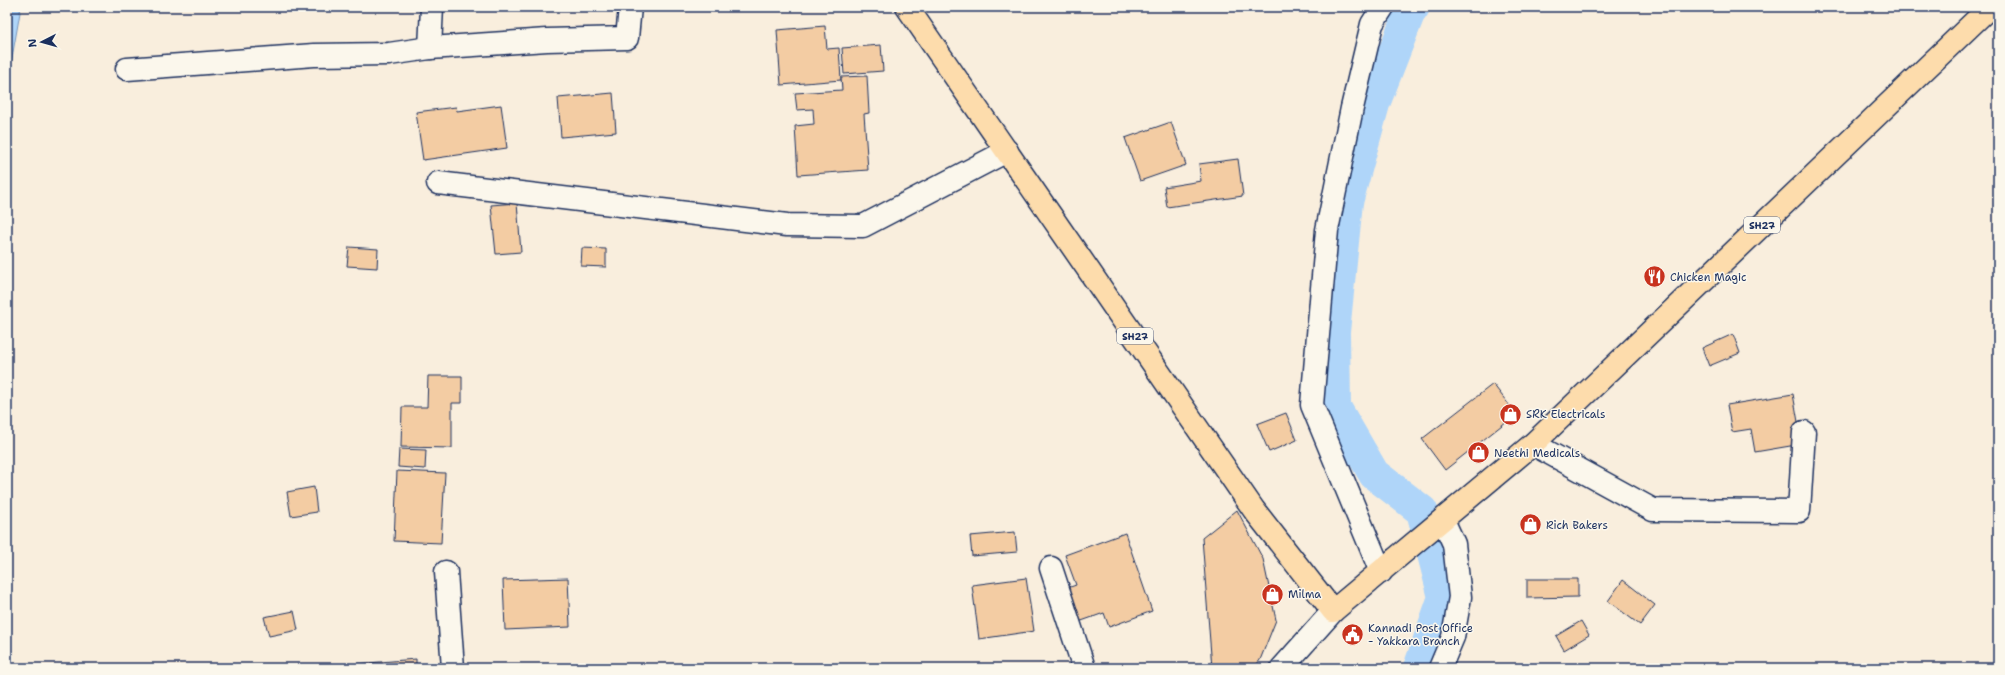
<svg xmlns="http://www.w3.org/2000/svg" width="2005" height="675" font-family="'Shantell Sans',sans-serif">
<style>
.water{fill:#afd5f9;stroke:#7493bb}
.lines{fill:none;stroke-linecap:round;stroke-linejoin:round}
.canal{stroke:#afd5f9;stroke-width:32}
.building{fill:#f3cca3;stroke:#1b2f5e}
.street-casing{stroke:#1b2f5e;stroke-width:25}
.secondary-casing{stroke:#1b2f5e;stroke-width:25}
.primary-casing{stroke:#1b2f5e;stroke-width:25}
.street{stroke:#fbf7ec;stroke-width:22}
.secondary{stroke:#fbf7ec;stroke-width:22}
.primary{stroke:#fddcac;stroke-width:22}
.labels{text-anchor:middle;stroke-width:3;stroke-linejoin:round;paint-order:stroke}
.shield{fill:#fbf7ec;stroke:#5e6b89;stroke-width:1}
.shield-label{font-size:10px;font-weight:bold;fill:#1b2f5e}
.poi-label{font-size:11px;fill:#1b2f5e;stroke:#fbf7ec;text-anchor:start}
</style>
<rect width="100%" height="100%" fill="#f9eedd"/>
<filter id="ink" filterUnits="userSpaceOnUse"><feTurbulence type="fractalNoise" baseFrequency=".025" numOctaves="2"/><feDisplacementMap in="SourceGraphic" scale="8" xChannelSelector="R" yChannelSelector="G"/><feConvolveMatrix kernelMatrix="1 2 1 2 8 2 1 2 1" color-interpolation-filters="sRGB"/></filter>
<g filter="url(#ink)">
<polygon class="water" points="7,7 21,7 7,86"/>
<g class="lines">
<polyline class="canal" points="1414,7 1409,14 1374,104 1347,202 1334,332 1335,407 1374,474 1422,511 1444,597 1419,668"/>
</g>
<g class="building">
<polygon points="825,26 827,49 839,48 841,80 781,85 777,30"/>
<polygon points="881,45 883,71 844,74 842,48"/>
<polygon points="867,76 869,113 864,114 868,170 798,175 795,126 814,124 813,109 797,110 795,93 842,90 841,77"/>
<polygon points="613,93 616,132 561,137 558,98"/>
<polygon points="501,105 507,148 423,160 416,112 456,107 457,111"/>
<polygon points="1171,122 1186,165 1140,181 1125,138"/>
<polygon points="1238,159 1243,196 1167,207 1164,187 1201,181 1199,164"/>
<polygon points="517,203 521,252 496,254 491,205"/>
<polygon points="349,247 378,249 377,268 347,266"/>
<polygon points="582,248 606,249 606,267 581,266"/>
<polygon points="1733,334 1740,353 1709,366 1702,348"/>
<polygon points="428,376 462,376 462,403 452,403 452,448 401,447 402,407 427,407"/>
<polygon points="1493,384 1516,414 1445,470 1422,439"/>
<polygon points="1793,394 1802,444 1755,452 1751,429 1732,432 1727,405"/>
<polygon points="1286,413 1297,440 1269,452 1257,424"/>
<polygon points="399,449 426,450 425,469 398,467"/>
<polygon points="397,471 445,473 441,543 394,541"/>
<polygon points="314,487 317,512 291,516 287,492"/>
<polygon points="1237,510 1263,559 1276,620 1260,660 1254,668 1212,668 1202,538"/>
<polygon points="1015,532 1017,552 972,556 970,536"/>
<polygon points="1125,533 1152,611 1109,627 1104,613 1073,624 1062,590 1076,585 1065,555"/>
<polygon points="568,578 570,627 505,630 503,580"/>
<polygon points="1026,578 1034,631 979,639 972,585"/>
<polygon points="1527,579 1578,579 1578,597 1527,598"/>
<polygon points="1623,580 1655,605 1640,625 1608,601"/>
<polygon points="294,611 298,630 269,636 264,617"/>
<polygon points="1581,621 1589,635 1564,650 1556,636"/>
<polygon points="416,659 416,668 356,668 356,664"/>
</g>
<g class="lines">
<defs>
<g id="street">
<polyline points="430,48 432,7"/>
<polyline points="127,69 314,55 389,54 430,48 547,40 627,38 630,7"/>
<polyline points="438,183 787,225 863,226 1007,151"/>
<polyline points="1533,444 1653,510 1799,511 1804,432"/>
<polyline points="1051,568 1084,668"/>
<polyline points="446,572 453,668"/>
<polyline points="1381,572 1312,405 1327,230 1352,108 1372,24 1383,7"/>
<polyline points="1440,668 1453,637 1460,597 1454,544 1443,520"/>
</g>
<polyline id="secondary" points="1282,668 1333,611"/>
<polyline id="primary" points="907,7 1254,510 1333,611 1533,444 1990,7"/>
</defs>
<use href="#street" class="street-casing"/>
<use href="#secondary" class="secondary-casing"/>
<use href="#primary" class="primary-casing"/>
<use href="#street" class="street"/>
<use href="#secondary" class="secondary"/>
<use href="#primary" class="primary"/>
</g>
</g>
<defs>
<symbol id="restaurant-disc" viewBox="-11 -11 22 22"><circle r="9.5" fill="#c8321e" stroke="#fbf7ec"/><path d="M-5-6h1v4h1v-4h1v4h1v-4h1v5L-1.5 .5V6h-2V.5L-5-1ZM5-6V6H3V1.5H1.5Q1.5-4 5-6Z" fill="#fff"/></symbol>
<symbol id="shop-disc" viewBox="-11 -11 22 22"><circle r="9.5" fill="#c8321e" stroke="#fbf7ec"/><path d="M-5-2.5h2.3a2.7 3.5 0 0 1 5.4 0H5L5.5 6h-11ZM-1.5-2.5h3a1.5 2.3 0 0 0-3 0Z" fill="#fff"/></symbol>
<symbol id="civic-disc" viewBox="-11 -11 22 22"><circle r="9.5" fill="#c8321e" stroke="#fbf7ec"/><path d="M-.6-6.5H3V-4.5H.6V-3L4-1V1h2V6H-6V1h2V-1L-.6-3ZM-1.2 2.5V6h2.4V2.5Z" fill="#fff"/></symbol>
</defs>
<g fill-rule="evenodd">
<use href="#restaurant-disc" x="1642" y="264" width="25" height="25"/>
<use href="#shop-disc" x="1498" y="402" width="25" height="25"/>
<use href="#shop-disc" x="1466" y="440" width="25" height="25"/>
<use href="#shop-disc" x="1518" y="512" width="25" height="25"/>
<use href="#shop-disc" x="1260" y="582" width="25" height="25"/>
<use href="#civic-disc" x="1340" y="622" width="25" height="25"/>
</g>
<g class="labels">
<g class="shield">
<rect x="1744" y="217" width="36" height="16" rx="3"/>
<rect x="1117" y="328" width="36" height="16" rx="3"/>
</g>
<g class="shield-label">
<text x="1762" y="229">SH27</text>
<text x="1135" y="340">SH27</text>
</g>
<g class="poi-label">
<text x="1670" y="281">Chicken Magic</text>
<text x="1526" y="418">SRK Electricals</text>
<text x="1494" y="457">Neethi Medicals</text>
<text x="1546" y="529">Rich Bakers</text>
<text x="1288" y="598">Milma</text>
<text x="1368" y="632">Kannadi Post Office<tspan x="1368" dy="13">- Yakkara Branch</tspan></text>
</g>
</g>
<rect width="2005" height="675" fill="none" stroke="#fbf7ec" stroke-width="24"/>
<rect x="12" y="12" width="1981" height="651" fill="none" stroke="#1b2f5e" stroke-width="1.5" filter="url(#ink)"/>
<g transform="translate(42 42) rotate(264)" stroke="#fbf7ec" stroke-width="3" paint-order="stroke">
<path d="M0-3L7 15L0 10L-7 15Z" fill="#1b2f5e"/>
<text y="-6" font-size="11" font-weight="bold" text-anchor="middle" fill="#1b2f5e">N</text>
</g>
</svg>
